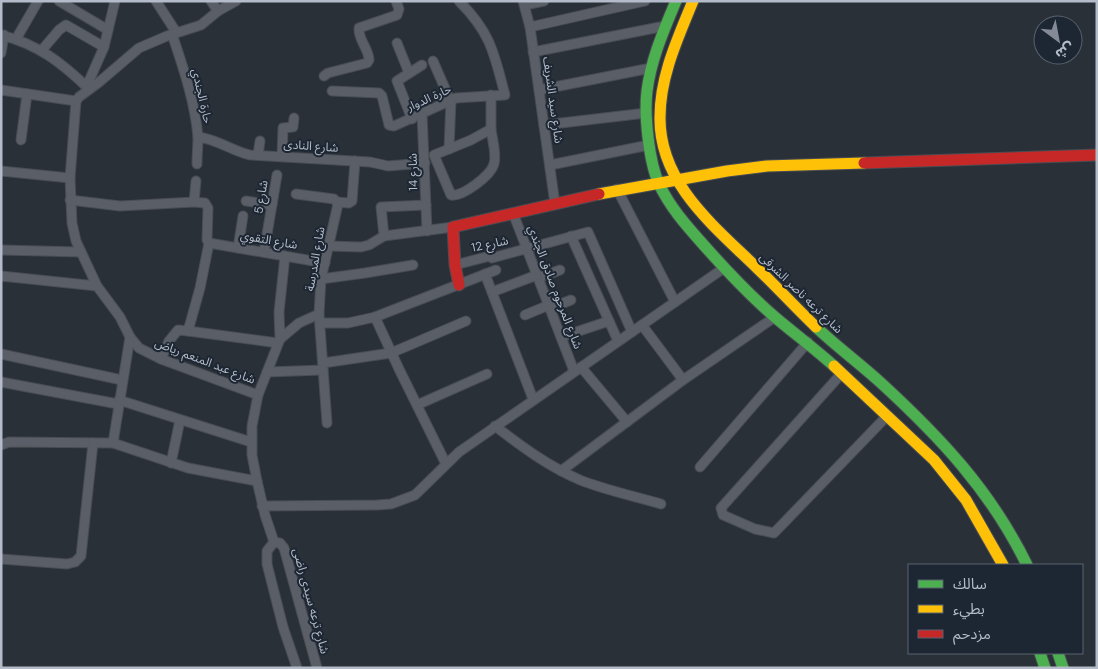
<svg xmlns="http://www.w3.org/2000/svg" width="1098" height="669" font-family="'DM Sans','Noto Sans Arabic',sans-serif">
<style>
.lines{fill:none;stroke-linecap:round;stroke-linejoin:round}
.street-casing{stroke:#484c53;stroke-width:11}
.fast-casing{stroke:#484c53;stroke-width:13}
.slow-casing{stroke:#484c53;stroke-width:13}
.jam-casing{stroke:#484c53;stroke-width:13}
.street{stroke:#5a5e66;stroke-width:9}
.fast{stroke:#4caf50;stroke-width:11}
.slow{stroke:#ffc107;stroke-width:11}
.jam{stroke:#c62828;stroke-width:11}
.labels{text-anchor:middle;stroke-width:4;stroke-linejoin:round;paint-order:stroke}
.street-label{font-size:12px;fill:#b4bcc9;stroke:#1d2633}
</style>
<rect width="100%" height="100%" fill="#2a3038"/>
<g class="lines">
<defs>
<g id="street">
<polyline points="59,1 108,30"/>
<polyline points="156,1 176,32"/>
<polyline points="211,1 218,11"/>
<polyline points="523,1 530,27 555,204"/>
<polyline points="525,5 544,1"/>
<polyline points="530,27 645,1"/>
<path d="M172 34C183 67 195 102 198 137 198 146 197 155 197 164"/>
<path d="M1 35C38 44 62 63 89 89"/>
<polyline points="16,39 38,1"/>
<polyline points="397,43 409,73"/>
<polyline points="42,50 59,30 66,25 104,47"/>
<polyline points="533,52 665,26"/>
<polyline points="1,53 4,35"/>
<polyline points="433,61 450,100"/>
<path d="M324 76 328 73 367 63 369 60C369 49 358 40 359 28L397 15 399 9 396 1"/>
<polyline points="89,89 89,81 104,47 115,1"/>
<polyline points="1,90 76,101"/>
<polyline points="539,90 651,68"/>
<path d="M332 91 379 93 382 96 389 125 394 126 456 98 505 95C494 53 491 33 459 1"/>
<path d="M451 100 449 149 434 155 451 195C463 197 491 175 494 164 497 154 492 139 491 129"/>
<polyline points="76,101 70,178 72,223 76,241 97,286 120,317 130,337 139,348 161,359 258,395"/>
<polyline points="76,101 79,97 98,83 139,48 167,36 201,25 218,11 236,1"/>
<polyline points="422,114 427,231"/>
<polyline points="412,119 397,81 422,65"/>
<polyline points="544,125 646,113"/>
<path d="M198 137C217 139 232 151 250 155L370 162 388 166 425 163"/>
<polyline points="21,140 27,94"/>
<polyline points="449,149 471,140 491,129 491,95"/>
<polyline points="258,155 260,141"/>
<polyline points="282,156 283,128 293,127 294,118"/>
<polyline points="550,165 649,145"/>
<polyline points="1,171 70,178"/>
<polyline points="617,189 675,302"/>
<polyline points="296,194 334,199 338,204 321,279 319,314 327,423"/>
<polyline points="70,200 120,206 194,202"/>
<polyline points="246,201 272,205"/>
<polyline points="337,202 349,203 352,201 355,161"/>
<polyline points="513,213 574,371"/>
<polyline points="384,236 381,207 426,205"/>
<polyline points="571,236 609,321"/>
<polyline points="209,243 325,263"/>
<polyline points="328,246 361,247 369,245 384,236 453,227"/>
<polyline points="238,248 243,216"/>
<polyline points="1,250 81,252"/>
<polyline points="264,252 277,175"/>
<polyline points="285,256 279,312 280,339 258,395 252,426 252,455 257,481 265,515 274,542 280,543 284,548 317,668"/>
<polyline points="455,265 490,256 492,258 588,232 632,332"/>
<polyline points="485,274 533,399"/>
<polyline points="1,276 97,286"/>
<polyline points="538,278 560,270"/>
<polyline points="321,279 365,273 413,265"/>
<polyline points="492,292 537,275"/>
<polyline points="550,308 571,300"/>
<polyline points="525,315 549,305"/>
<polyline points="375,317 399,369 446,464"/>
<polyline points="320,323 348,323 375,317 496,270"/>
<polyline points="642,325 683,380"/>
<polyline points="188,331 278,343"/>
<polyline points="561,337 609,321 618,341"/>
<polyline points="280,339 299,323 319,314"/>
<polyline points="1,354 122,380"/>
<polyline points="161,359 169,341 178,330 188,331 200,288 209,243 207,240 208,208 205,203 194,202 196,181"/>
<polyline points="323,363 391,353 466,321"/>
<polyline points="581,367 627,422"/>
<polyline points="267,372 323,370"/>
<polyline points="842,373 721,508 723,515 755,529 774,533 887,416"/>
<polyline points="1,382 118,404"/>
<polyline points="119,400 251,442"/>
<polyline points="417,405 487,374"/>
<path d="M495 426C522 447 548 466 580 480 605 490 634 496 661 504"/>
<polyline points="113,443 188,468 257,481"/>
<polyline points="1,445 9,442 113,443 130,337"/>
<polyline points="171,463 180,420"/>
<polyline points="700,467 808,342"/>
<polyline points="561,471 683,380 775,317"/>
<polyline points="262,506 377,505 391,504 415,495 459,452 724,268"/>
<polyline points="274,542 267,551 267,564 283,627 297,668"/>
<polyline points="1,559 67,564 75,562 81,556 93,443"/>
</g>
<g id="fast">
<path d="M676 1C664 30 651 59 647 91 644 115 649 162 659 184 670 207 685 224 701 242 724 268 749 295 776 318 795 334 815 349 834 366"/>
<path d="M816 327C836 346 859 363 880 382 940 437 991 491 1027 565"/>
<polyline points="1040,653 1045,668"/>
<polyline points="1058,653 1063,668"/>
</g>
<g id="slow">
<path d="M693 1C678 38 660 76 660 117 659 183 714 226 757 268 777 287 796 308 816 327"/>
<polyline points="599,194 727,171 767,166 864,163"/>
<polyline points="834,366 934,460 966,500 1003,565"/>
</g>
<g id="jam">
<polyline points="864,163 1097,155"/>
<polyline points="459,285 455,265 453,227 599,194"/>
</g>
</defs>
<use href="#street" class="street-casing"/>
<use href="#fast" class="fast-casing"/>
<use href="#slow" class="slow-casing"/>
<use href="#jam" class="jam-casing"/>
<use href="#street" class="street"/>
<use href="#fast" class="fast"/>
<use href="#slow" class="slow"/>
<use href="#jam" class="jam"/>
</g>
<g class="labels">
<g class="street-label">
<text transform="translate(202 96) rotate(77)" y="4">حارة الجندي</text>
<text transform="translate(429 98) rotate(-24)" y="4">حارة الدوار</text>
<text transform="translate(553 100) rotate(82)" y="4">شارع سيد الشريف</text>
<text transform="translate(311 146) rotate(4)" y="4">شارع النادى</text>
<text transform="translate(413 172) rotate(-91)" y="4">شارع 14</text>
<text transform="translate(261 197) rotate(-81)" y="4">شارع 5</text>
<text transform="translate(269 240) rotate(10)" y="4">شارع التقوي</text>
<text transform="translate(490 244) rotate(-12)" y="4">شارع 12</text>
<text transform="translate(315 259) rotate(-80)" y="4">شارع المدرسة</text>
<text transform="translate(555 287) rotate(69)" y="4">شارع المرحوم صادق الجندي</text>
<text transform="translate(801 293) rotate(44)" y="4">شارع ترعه ناصر الشرقى</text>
<text transform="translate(205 361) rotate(21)" y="4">شارع عبد المنعم رياض</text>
<text transform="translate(311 601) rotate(75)" y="4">شارع ترعه سيدى راضى</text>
</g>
</g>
<rect width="1098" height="669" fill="none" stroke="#b4bcc9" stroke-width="5"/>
<rect x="908" y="564" width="175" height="90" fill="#1d2633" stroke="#59626f"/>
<rect x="918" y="580" width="25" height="8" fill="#4caf50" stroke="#59626f"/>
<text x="953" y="589" font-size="15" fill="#b4bcc9">سالك</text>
<rect x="918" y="605" width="25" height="8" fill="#ffc107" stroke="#59626f"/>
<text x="953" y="614" font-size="15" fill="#b4bcc9">بطيء</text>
<rect x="918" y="630" width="25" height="8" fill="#c62828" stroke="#59626f"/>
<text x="953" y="639" font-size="15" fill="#b4bcc9">مزدحم</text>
<g transform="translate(1058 40) rotate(148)"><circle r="24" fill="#1d2633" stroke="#59626f"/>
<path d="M0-4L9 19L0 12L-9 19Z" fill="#848b96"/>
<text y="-8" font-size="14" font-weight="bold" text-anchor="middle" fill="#b4bcc9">ش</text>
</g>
</svg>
